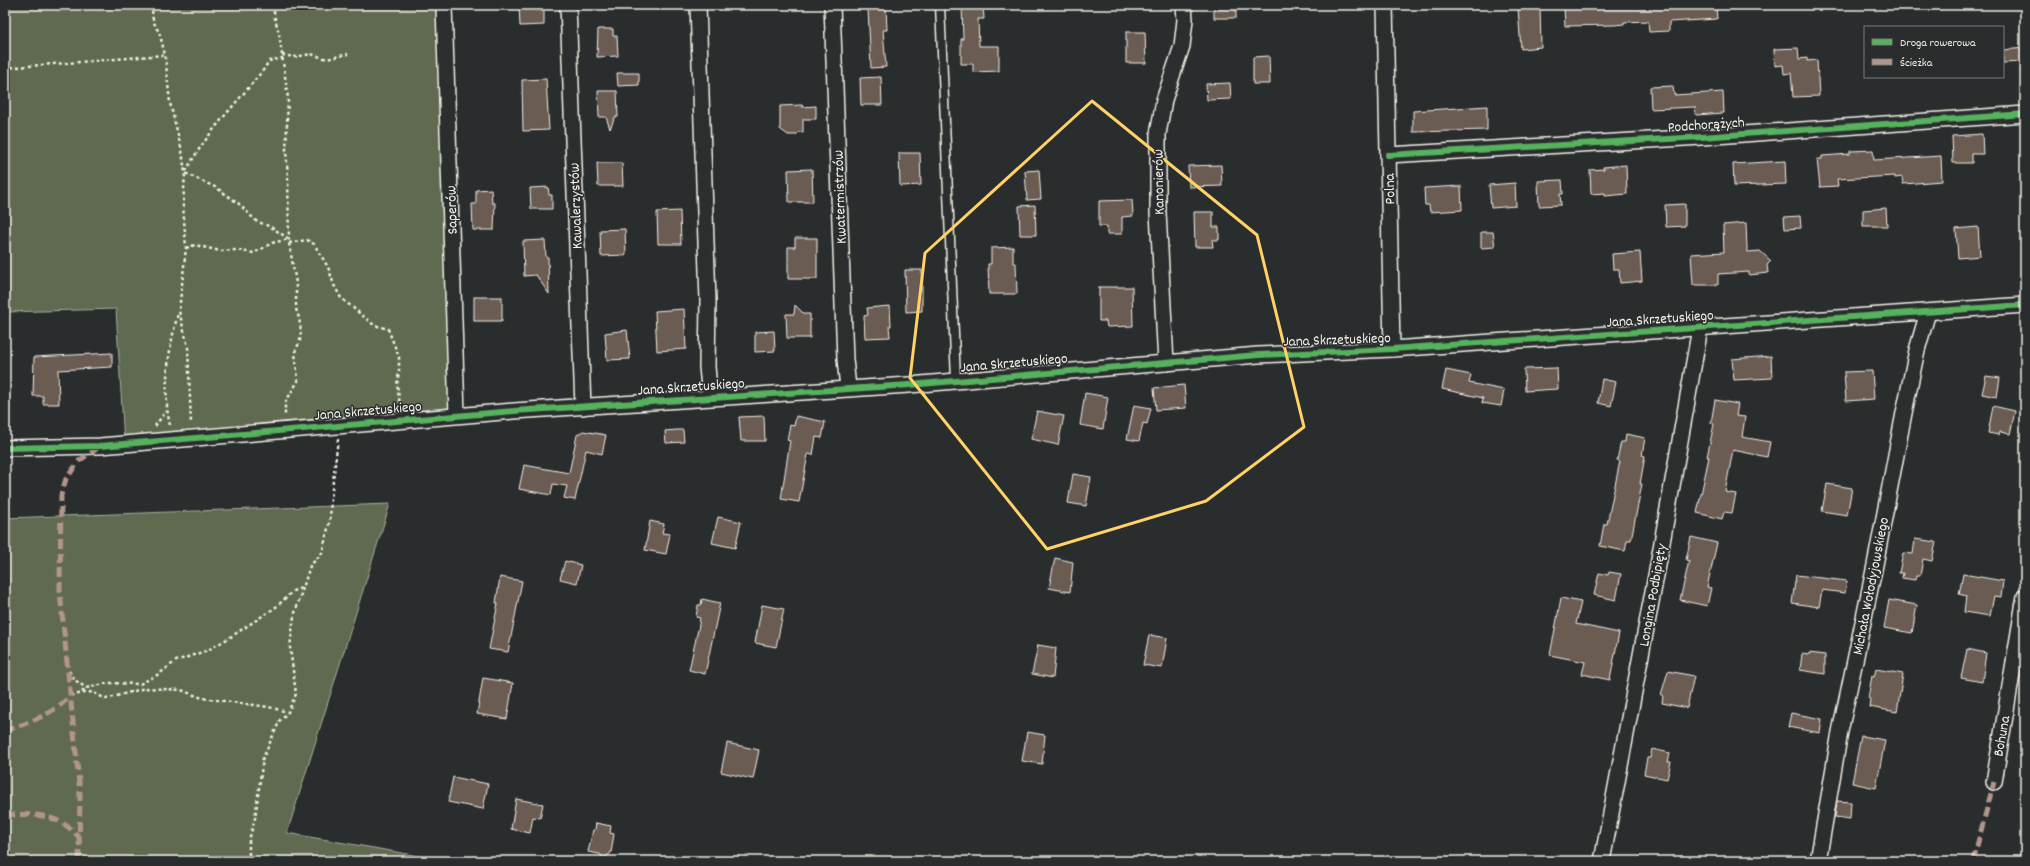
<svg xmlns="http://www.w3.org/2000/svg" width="2030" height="866" font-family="Dekko,sans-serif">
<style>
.green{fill:#606a51;stroke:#aaae9c}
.building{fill:#6b5b52;stroke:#f4f1e8}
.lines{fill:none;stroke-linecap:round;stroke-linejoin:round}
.service-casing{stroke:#f4f1e8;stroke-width:11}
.minor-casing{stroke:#f4f1e8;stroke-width:18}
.path{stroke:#f4f1e8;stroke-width:2.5;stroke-dasharray:3 3;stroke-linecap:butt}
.service{stroke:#2a2d2e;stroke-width:8}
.minor{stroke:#2a2d2e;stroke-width:15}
.quiet{stroke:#b2968c;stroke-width:5;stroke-dasharray:10 5;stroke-linecap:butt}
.cycleway-casing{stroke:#2a2d2e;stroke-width:8}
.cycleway{stroke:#56b35d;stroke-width:6}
.marked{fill:none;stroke:#ffd166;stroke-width:3;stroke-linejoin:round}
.labels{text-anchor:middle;stroke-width:3;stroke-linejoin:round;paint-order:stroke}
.street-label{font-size:15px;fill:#f4f1e8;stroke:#2a2d2e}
</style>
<rect width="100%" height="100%" fill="#2a2d2e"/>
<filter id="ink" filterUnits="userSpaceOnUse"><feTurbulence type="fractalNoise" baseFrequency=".025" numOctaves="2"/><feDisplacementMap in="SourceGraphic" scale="8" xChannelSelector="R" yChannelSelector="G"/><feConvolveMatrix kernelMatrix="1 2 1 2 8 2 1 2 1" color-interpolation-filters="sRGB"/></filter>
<g filter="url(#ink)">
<g class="green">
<polygon points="5,5 444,5 457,415 124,443 116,309 5,312"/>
<polygon points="390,504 287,833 448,861 5,861 5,518"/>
</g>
<g class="building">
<polygon points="519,5 541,5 541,11 544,11 544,25 520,26"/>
<polygon points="962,5 983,5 984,19 978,19 979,46 999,46 999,71 973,72 973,64 961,64 961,39 963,39"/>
<rect x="1214" y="5" width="22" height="13"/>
<polygon points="1592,5 1716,5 1717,19 1669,22 1669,31 1649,32 1648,21 1624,22 1624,24 1615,25 1565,26 1564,7"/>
<polygon points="1540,7 1541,47 1521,49 1518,8"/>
<polygon points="886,8 887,30 883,30 886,67 871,68 868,9"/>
<polygon points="598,29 613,29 613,36 617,36 618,56 597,57"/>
<polygon points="1126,32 1145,32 1146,63 1126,63"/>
<polygon points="1798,48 1799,59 1807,58 1807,61 1817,60 1819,96 1793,97 1791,73 1784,74 1783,65 1775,66 1774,49"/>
<polygon points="2025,48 2025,62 2003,63 2003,50"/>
<polygon points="1269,56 1270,84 1253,84 1253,57"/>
<polygon points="617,73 639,73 639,85 618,86"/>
<polygon points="881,77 882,105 861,105 860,78"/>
<polygon points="546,79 549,130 523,131 522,80"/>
<polygon points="1230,83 1231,99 1207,100 1206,84"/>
<polygon points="1673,86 1674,95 1723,92 1724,113 1696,115 1695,107 1651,109 1650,87"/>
<polygon points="598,91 617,91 618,117 615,117 610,129 606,117 599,117"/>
<polygon points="802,105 802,107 816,106 816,119 803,119 803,132 799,132 796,135 788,135 780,129 780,106"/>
<polygon points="1487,106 1487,130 1413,132 1413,111"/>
<polygon points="1982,134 1983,154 1972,154 1972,163 1953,163 1952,136"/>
<polygon points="1873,150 1874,160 1941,156 1942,181 1903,184 1902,177 1895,178 1895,176 1837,179 1838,186 1820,187 1817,159 1822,159 1822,156 1850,154 1850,151"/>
<polygon points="899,153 920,153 921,185 900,186"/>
<polygon points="1785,161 1786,184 1734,186 1733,164"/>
<polygon points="597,163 622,163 623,186 598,186"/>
<polygon points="1221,165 1222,186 1189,187 1188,166"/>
<polygon points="1626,165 1627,194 1605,196 1605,193 1591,194 1590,170 1604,169 1603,167"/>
<polygon points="812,169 813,202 789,202 788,170"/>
<polygon points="1039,170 1041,199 1027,200 1025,171"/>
<polygon points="1562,180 1563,194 1560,194 1561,205 1539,206 1538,181"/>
<polygon points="1515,183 1516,206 1491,208 1489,185"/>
<polygon points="1461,186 1462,210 1430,212 1429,205 1425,205 1424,188"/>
<polygon points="548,187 549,195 552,195 552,209 531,209 530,188"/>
<polygon points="491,189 492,203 495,203 494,230 473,230 472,204 476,204 476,190"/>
<polygon points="1132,200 1133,216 1122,217 1122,234 1107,234 1107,226 1099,226 1099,201"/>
<polygon points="1685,204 1685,226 1666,227 1665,205"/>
<polygon points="1035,205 1036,235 1020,235 1019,206"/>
<polygon points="1886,208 1887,226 1863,226 1863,210"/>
<polygon points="680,211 681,244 658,244 657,212"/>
<polygon points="1194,212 1213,212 1213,227 1219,227 1219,240 1212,240 1213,247 1195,247"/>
<polygon points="1800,216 1801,228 1785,229 1784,217"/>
<polygon points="1746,223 1747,249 1748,252 1760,251 1771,261 1767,265 1768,273 1749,275 1749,272 1718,274 1718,285 1693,285 1691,254 1724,252 1723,225"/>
<polygon points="1978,227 1980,256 1958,258 1956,229"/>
<polygon points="625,229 626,255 601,256 600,230"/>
<polygon points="1481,232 1493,232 1495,247 1481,248"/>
<polygon points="795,238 817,238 817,279 788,279 788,247 795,247"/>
<polygon points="545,240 546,257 548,257 549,294 536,275 524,276 523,241"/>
<polygon points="1013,247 1013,263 1016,263 1017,294 989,294 988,264 991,264 991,248"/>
<polygon points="1640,252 1642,281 1620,283 1619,269 1613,269 1612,254"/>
<polygon points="905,270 922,270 922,311 906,312"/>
<polygon points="1099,287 1132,287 1133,326 1107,327 1106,321 1099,321"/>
<rect x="474" y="297" width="28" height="24"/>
<polygon points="795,305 804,314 810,314 810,338 787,338 786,314 794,314"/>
<polygon points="890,306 891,326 889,326 890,337 865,338 864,316 868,315 867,308"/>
<polygon points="684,309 686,349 657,351 655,311"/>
<polygon points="627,330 630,359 607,360 605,333"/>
<polygon points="774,331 775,351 755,352 755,332"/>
<polygon points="112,353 112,367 58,370 59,404 43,404 43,396 33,396 34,357"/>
<polygon points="1771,356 1772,378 1734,380 1732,359"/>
<polygon points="1557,368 1558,389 1525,391 1524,369"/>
<polygon points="1446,370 1471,375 1469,383 1504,390 1501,406 1482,403 1483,398 1442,389"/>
<polygon points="1872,371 1874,399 1846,401 1844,372"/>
<polygon points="1986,376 2000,378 1997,397 1982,394"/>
<polygon points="1602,379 1616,382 1611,406 1598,403"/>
<polygon points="1184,385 1186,408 1156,410 1154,388"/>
<polygon points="1085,393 1108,397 1103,429 1080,425"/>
<polygon points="1715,400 1738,404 1736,416 1745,417 1742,437 1770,442 1767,457 1733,450 1725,492 1736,494 1732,513 1724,512 1722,519 1697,513 1709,457 1707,457 1714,424 1711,423"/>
<polygon points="1134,405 1151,408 1147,424 1143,423 1139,441 1127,439"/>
<polygon points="1993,406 2015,411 2010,434 2000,432 1999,435 1988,433"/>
<polygon points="1037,411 1064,416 1058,445 1031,439"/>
<polygon points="764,416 765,441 741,441 739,417"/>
<polygon points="796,416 825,422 822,438 816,437 813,455 808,454 799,502 781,499 790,441 787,440 790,425 794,426"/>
<polygon points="677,430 683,430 684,442 666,443 665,431"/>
<polygon points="583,431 606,435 602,454 586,450 575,500 564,498 567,486 553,484 551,495 519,489 524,465 569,473 577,435"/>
<polygon points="1626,434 1645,438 1642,455 1645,456 1640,484 1642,484 1631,540 1627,540 1625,551 1600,546 1604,524 1607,524 1620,461 1617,460 1621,442 1625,442"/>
<polygon points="1073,474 1091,477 1086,506 1068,503"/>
<polygon points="1827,484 1852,488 1847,515 1822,511"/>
<polygon points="718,517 741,522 735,548 712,543"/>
<polygon points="650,521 664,524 662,533 670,534 666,554 645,550"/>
<polygon points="1691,537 1717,543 1707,587 1711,588 1707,606 1680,600 1689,561 1686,560"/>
<polygon points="1915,539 1936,542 1932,561 1923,559 1920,576 1916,576 1915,580 1902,578 1903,573 1899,573 1903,553 1913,554"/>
<polygon points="1055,558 1073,562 1070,592 1049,588"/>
<polygon points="565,561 581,565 577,583 560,579"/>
<polygon points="1609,572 1621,574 1616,600 1594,595 1599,573 1608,575"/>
<polygon points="1963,574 2003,581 2001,597 1994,596 1990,616 1964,612 1966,596 1959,594"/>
<polygon points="1796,575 1847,581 1845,593 1822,590 1819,607 1792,603"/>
<polygon points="500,577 522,581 508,652 489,649 498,603 496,603"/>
<polygon points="1561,598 1581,602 1576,624 1619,633 1610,680 1582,674 1585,662 1550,655"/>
<polygon points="702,599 720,603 705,674 689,670 699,625 700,618 696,617 698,605 701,605"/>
<polygon points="1889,600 1917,605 1912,633 1884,628"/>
<polygon points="762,605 784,609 776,647 755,643"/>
<polygon points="1149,635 1167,638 1162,668 1143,665"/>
<polygon points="1038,645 1056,648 1053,678 1032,674"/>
<polygon points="1967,649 1986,653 1982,682 1961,678"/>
<polygon points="1809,653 1825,655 1825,674 1800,670 1802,654 1808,655"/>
<polygon points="1876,669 1903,674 1897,712 1869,707 1870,699 1868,698 1872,676 1874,677"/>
<polygon points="1668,671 1694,676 1687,708 1662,703 1663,695 1661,695"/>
<polygon points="483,678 513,683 507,719 477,714"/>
<polygon points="1791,713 1822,719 1820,733 1788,727"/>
<polygon points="1027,732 1045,735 1042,764 1022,761"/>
<polygon points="1861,736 1885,740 1876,788 1852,783"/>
<polygon points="727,743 759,750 753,779 721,772"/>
<polygon points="1652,749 1670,753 1668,762 1671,762 1667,779 1644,774 1647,758 1650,758"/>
<polygon points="453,777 488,784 483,809 448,802"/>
<polygon points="516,799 543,804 540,818 533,817 530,833 511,829"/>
<polygon points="1837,801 1851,802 1850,819 1835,817"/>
<polygon points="596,823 611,826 610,833 614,834 611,853 603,859 600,854 588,852 593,830 595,830"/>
</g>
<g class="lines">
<defs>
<polyline id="service" points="940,5 956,380"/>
<g id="minor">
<polyline points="444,5 457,415"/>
<polyline points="568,5 583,407"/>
<polyline points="698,5 708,301 707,367 710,397"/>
<polyline points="832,5 845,359 848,388"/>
<polyline points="1385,5 1392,349"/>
<polyline points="1388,155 1702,137 2025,114"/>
<polyline points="1166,363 1158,212 1158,134 1164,100 1182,46 1185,20 1184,5"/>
<polyline points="5,448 100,446 514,411 909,385 1258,355 1392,349 2025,305"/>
<polyline points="1994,782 2025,596"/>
<polyline points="1602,861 1658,565 1700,328"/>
<polyline points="1818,861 1840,732 1875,565 1904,413 1917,350 1928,312"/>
</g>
</defs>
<use href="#service" class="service-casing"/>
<use href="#minor" class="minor-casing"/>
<g class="path">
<polyline points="153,5 152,16 156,28 159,31 165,55 170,103 182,151 185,173 183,205 186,248 179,311 188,347 191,424"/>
<polyline points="274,5 274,15 279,33 288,98 286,150 288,176 289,243 296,283 296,309 299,318 301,331 300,341 295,352 298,381 285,403 285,416"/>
<polyline points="282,55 295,57 311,54 327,59 348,54"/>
<polyline points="5,68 165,55"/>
<polyline points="289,243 307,240 314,244 328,267 334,285 341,298 374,325 388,329 399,357 399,372 397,384 400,405"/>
<path d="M186 248 195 245 220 251 235 250 254 253 272 243 289 239 271 227 256 221 238 203 217 188 185 173C205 134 237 103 264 69L269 61 283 58"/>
<path d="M170 425C162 394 169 345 178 314"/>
<polyline points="155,426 166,411"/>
<polyline points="69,671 75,680 86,688"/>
<polyline points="82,692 86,688 109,683 140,684 159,674 176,661 208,650 229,638 276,607 293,591 301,588"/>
<polyline points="71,695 92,692 106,699 145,688 181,690 202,698 269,707 287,712"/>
<polyline points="249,861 249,840 255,818 263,758 280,720 288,712 296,694 290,647 294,616 310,566 322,553 330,520 331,498 338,439"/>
</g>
<use href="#service" class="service"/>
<use href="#minor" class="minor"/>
<g class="quiet">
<path d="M5 731C29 722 53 715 71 695"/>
<path d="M5 815C37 814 57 813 79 837"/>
<polyline points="79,861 80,793 60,592 61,495 66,479 79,461 99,447"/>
<polyline points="1151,861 1151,858"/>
<polyline points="1973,861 1994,782"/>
</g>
<defs>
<g id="cycleway">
<polyline points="1388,155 1702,137 2025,114"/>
<polyline points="5,448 100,446 514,411 909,385 1258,355 1392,349 2025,305"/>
</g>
</defs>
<use href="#cycleway" class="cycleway-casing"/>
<use href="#cycleway" class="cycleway"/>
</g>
</g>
<path class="marked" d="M1092 101 1257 235 1304 427 1206 501 1047 549 910 378 925 253Z"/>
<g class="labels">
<g class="street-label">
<text transform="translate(1706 124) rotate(-4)" y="5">Podchorążych</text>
<text transform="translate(1158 182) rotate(-91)" y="5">Kanonierów</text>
<text transform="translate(1389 189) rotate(-91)" y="5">Polna</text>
<text transform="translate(839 197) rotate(-92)" y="5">Kwatermistrzów</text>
<text transform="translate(575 206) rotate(-92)" y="5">Kawalerzystów</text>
<text transform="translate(451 210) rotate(-92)" y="5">Saperów</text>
<text transform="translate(1660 318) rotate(-4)" y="5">Jana Skrzetuskiego</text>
<text transform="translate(1337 339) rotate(-2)" y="5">Jana Skrzetuskiego</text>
<text transform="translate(1014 362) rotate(-5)" y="5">Jana Skrzetuskiego</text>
<text transform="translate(691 386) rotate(-4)" y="5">Jana Skrzetuskiego</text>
<text transform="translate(368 410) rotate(-5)" y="5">Jana Skrzetuskiego</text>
<text transform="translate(1870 586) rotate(-79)" y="5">Michała Wołodyjowskiego</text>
<text transform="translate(1652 595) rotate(-80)" y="5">Longina Podbipięty</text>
<text transform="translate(2001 736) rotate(-80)" y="5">Bohuna</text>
</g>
</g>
<rect width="2030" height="866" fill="none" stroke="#2a2d2e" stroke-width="20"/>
<rect x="10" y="10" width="2010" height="846" fill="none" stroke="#f4f1e8" stroke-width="1.5" filter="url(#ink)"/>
<rect x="1864" y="26" width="140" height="52" fill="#2a2d2e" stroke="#7b7b78"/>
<rect x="1872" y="39" width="20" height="6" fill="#56b35d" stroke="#7b7b78"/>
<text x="1900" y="46" font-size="12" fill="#f4f1e8">Droga rowerowa</text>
<rect x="1872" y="59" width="20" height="6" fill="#b2968c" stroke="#7b7b78"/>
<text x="1900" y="66" font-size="12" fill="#f4f1e8">Ścieżka</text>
</svg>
